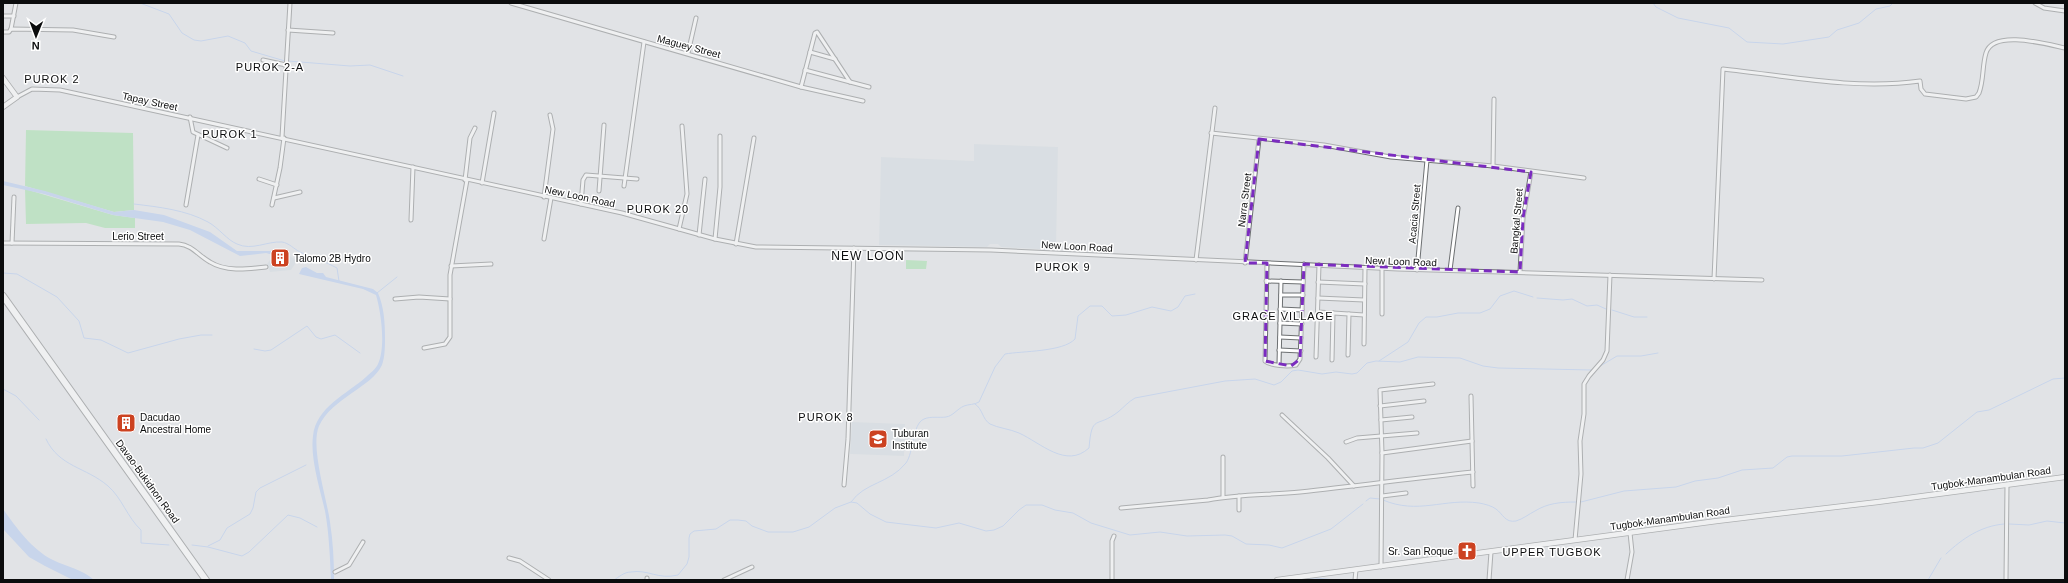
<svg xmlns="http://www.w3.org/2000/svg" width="2068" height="583" font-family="Arial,sans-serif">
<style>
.built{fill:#cfd8e0}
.green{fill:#96de9d}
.water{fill:#a8c3f2}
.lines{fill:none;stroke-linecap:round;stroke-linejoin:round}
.stream{stroke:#a8c3f2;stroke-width:1}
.street-casing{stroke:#6d7072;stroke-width:5}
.secondary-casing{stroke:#6d7072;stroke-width:6}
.highway-casing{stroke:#6d7072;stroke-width:8}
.street{stroke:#fff;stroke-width:3}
.secondary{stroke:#fff;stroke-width:4.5}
.highway{stroke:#fff;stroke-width:6}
.marked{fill:none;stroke:#7b2cbf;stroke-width:3;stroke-dasharray:8 5;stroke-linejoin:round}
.labels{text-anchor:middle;stroke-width:3;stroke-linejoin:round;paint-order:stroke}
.street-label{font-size:10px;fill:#0b0c0d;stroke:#fff}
.poi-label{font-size:10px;fill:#0b0c0d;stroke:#fff;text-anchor:start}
.neighbourhood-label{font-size:11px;letter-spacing:1px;fill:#0b0c0d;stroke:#fff}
.quarter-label{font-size:12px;letter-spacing:1px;fill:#0b0c0d;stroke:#fff}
</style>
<rect width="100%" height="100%" fill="#e1e3e6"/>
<g class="built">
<polygon points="974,144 1058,147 1056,250 1001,247 998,244 990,244 987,247 879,245 881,157 974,161"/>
<polygon points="279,248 297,261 291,270 270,272 267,264"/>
<polygon points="852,422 905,424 904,456 850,454"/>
</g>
<g class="green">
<polygon points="26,130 133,133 134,210 114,212 25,186"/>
<polygon points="25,189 113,215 135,218 135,228 105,228 86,223 26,224"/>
<polygon points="906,260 927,261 926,269 906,269"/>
</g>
<g class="water">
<polygon points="3,181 45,191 114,212 134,210 164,215 210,232 237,251 276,251 273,255 266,253 240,256 190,230 163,222 113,215 44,194 3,185"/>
<path d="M306 267 317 273H323L326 277 373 289 378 293C384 307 385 322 385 338 385 346 385 357 382 365 372 387 332 398 319 426 310 447 327 499 330 522 333 541 334 561 334 580H331C330 557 329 533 325 511 320 489 310 458 313 436 316 407 347 394 366 377 370 373 376 369 378 364 386 347 381 312 376 295L363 289 299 274 302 268Z"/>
<path d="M3 509C16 527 32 550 53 560 67 567 82 569 94 580H73L45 566 29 557 3 529Z"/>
</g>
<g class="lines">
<g class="stream">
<polyline points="140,3 169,14 182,33 194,40 201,41 228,36 245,43 251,51 285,61"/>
<polyline points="1653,3 1656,7 1678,18 1729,28 1747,42 1783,44 1829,37 1837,30 1859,23 1876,9 1890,6 1893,3"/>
<polyline points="288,61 350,66 370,65 403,76"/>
<path d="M134 204C159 207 186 210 208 222 219 228 227 240 237 244 252 251 267 241 282 242 289 243 294 249 300 252 312 258 325 261 337 268L339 281"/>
<polyline points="3,273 17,274 57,297 79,321 84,338 101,340 128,353 179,339 201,335 212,335"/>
<polyline points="377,293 397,277"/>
<polyline points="1537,298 1563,300 1572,299 1587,306 1597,305 1606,309"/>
<polyline points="1612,310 1634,317 1647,317"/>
<polyline points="254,349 265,351 271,350 307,326 316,337 321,339 335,335 360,353"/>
<polyline points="1379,361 1408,342 1419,323 1426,317 1437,317 1458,313 1480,313 1490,309 1500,296 1514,291 1533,297"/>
<polyline points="1597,368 1617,356 1641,356 1658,353"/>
<polyline points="3,389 16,396 39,420"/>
<path d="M975 404C983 409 982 419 990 424 998 428 1010 429 1019 433 1041 443 1066 469 1089 448 1092 413 1096 429 1118 412 1124 407 1128 402 1135 398L1225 381 1255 379 1274 385 1281 382 1292 371 1298 370 1322 374 1336 372 1352 374 1357 373 1367 363 1376 361 1400 362 1418 357 1460 358 1483 366 1498 368 1591 370"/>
<path d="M46 439C59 467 86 467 108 486 122 498 127 517 141 530V543L169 545"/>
<path d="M1383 500C1418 515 1444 498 1479 503 1485 504 1492 506 1496 509 1503 514 1505 523 1516 521 1523 519 1529 514 1535 511 1548 503 1561 502 1576 502"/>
<polyline points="1366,501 1370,498 1380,499"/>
<path d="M851 502C865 482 889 484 906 463 914 452 912 424 924 419 931 416 939 418 946 417 953 416 957 409 964 406 969 404 974 405 979 402L995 367 1005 354C1022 351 1063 352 1075 339L1078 316 1090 306H1102L1112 316 1126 315 1152 307 1171 311 1178 307 1185 296 1195 294"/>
<polyline points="1581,502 1624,491 1676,487 1695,481 1718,478 1742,470 1773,468 1787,457 1792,456 1842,456 1914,448 1923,448 1938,443 1977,412 1989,410 2053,379 2065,378"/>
<polyline points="2009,524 2029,525 2047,521 2065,523"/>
<polyline points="192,545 208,547 242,556 249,552 288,515 300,518 317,527"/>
<polyline points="208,546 220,540 227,528 250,514 253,508 256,492 260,488 306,465"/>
<path d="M1946 554C1963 538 1981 526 2004 524"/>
<polyline points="1300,579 1316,578 1335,580"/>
<path d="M614 580C619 577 624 572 631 572 648 569 658 580 678 575L687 564 689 557V538L690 534 694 531 716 529 730 520H738L746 521 752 526 768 532H793L809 527 835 508 851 502 857 503 870 514 886 522 936 528 959 523 986 531 994 530 1003 526 1019 510 1026 505H1042L1055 510 1073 513 1091 523 1130 535 1160 532 1187 536 1225 535 1232 536 1246 544 1269 545 1282 548 1331 529 1363 504"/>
<polyline points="1928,580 1941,558"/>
</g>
<defs>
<g id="street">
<polyline points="511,3 801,87 863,101"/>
<polyline points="2035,3 2044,8 2065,11"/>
<polyline points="3,16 14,16"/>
<polyline points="11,29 16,3"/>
<polyline points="288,30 333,33"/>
<polyline points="3,32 9,32 11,29 73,30 114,37"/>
<polyline points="810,52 835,59"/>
<polyline points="688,53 696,18"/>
<polyline points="263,60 286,65"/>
<polyline points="805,70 869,87"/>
<polyline points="801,87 815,33 817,32 850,82"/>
<polyline points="17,97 32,89 60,90 622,213 715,239 756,247 991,250 1398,269 1762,280"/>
<polyline points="190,117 193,132 227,148"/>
<polyline points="1211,133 1324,145 1391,157 1493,166 1584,178"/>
<polyline points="282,137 290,3"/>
<polyline points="1493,166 1494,99"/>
<polyline points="259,179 277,185"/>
<polyline points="465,180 470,138 475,128"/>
<polyline points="482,183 494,113"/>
<polyline points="624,186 644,42"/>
<polyline points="599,191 604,125"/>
<polyline points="544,197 553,129 550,115"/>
<polyline points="274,198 300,192"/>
<polyline points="581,204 583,180 586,175 637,179"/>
<polyline points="186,205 198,135"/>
<polyline points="272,205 280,168 284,138"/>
<polyline points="411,220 413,167"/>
<polyline points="679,229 687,194 682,126"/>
<polyline points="699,235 705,179"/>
<polyline points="544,239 551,198"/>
<polyline points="715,239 720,187 720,136"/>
<path d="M3 243 179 244C192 245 199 256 210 262 226 272 248 269 266 267"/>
<polyline points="12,243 14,197"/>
<polyline points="736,244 754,138"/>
<polyline points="1196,260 1215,108"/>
<polyline points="1245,263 1259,139"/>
<path d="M1267 263 1265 361C1271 366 1288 367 1296 365L1300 359 1304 264"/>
<polyline points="451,266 491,264"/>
<polyline points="1417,270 1427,160"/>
<polyline points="1450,270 1458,208"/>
<polyline points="1520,272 1523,218 1531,172"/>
<path d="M1714 279 1723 69C1788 76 1854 90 1920 81L1921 89 1925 94 1966 99 1976 97 1979 93C1984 80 1982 66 1986 53 1993 29 2046 44 2065 48"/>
<polyline points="1266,281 1303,282"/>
<polyline points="1318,282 1365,284"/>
<polyline points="1281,295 1303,295"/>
<polyline points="1318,298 1364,300"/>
<polyline points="395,299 419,297 450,299"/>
<polyline points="1280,309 1302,310"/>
<polyline points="1318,312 1364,315"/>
<polyline points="1382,314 1382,269"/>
<polyline points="1280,323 1302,324"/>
<polyline points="1280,337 1301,338"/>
<polyline points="1364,344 1365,268"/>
<polyline points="424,348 445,344 450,337 450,275 467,180"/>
<polyline points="1279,350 1301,351"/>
<polyline points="1348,355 1349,314"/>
<polyline points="1316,357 1319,265"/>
<polyline points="1332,360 1333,313"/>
<polyline points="1279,364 1281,281"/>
<polyline points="1471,396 1473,486"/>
<polyline points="1380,406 1424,401"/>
<polyline points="1282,415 1328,458 1354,486"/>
<polyline points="1381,420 1412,417"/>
<polyline points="1346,442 1357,438 1417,433"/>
<polyline points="1382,453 1472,441"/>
<polyline points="1223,457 1223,497"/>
<polyline points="844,485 848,439 854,248"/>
<polyline points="1239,496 1239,510"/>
<polyline points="1382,496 1406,493"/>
<path d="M1121 508 1208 500C1238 494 1269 495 1300 492 1357 486 1415 478 1473 472"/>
<polyline points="1575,540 1581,474 1580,441 1584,414 1584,384 1589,376 1603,360 1607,351 1610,275"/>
<polyline points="509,558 520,561 549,580"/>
<polyline points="1381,567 1382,453 1380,390 1433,384"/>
<polyline points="335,572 349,565 363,542"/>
<polyline points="647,580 647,578"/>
<polyline points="724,580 752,567"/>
<polyline points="1112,580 1112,541 1114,536"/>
<polyline points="1355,580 1356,570"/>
<polyline points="1489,580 1491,552"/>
<polyline points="1627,580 1632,552 1630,533"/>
<polyline points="2006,580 2007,485"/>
</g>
<g id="secondary">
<polyline points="3,78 17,97 3,107"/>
<polyline points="1277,580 1717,521 1878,502 2065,477"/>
</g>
<polyline id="highway" points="3,296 206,580"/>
</defs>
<use href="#street" class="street-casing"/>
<use href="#secondary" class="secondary-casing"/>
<use href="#highway" class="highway-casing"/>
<use href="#street" class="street"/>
<use href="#secondary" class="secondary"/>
<use href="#highway" class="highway"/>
</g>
<path d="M0 0H2068V583H0ZM1259 139 1531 172 1523 218 1520 272 1304 264 1300 359 1291 366 1265 361 1267 263H1245Z" fill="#e1e3e6" fill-opacity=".55" fill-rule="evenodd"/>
<path class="marked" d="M1259 139 1531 172 1523 218 1520 272 1304 264 1300 359 1291 366 1265 361 1267 263H1245Z"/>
<defs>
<symbol id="building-square" viewBox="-11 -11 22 22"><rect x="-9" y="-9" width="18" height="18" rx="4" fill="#cc4221" stroke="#fff"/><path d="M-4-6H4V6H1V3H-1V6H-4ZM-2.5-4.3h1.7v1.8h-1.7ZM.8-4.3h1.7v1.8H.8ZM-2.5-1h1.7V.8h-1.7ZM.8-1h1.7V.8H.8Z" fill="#fff"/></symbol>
<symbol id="school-square" viewBox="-11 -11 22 22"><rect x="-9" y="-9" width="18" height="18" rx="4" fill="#cc4221" stroke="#fff"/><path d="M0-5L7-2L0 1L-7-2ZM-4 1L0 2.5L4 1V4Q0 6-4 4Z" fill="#fff"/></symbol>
<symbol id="church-square" viewBox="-11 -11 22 22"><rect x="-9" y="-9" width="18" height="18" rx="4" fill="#cc4221" stroke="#fff"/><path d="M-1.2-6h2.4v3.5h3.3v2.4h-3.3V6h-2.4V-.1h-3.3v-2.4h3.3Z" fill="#fff"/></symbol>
</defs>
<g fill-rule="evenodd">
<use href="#building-square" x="269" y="247" width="22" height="22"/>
<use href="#building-square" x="115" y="412" width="22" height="22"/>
<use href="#school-square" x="867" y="428" width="22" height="22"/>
<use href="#church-square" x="1456" y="540" width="22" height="22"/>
</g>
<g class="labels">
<g class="street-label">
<text transform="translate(689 46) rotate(15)" y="4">Maguey Street</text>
<text transform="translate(150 101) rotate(12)" y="4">Tapay Street</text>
<text transform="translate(580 196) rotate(12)" y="4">New Loon Road</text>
<text transform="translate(1244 200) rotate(-83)" y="4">Narra Street</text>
<text transform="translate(1414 214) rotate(-85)" y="4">Acacia Street</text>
<text transform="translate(1516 221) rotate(-85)" y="4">Bangkal Street</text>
<text x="138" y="240">Lerio Street</text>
<text transform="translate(1077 246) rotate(3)" y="4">New Loon Road</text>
<text transform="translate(1401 261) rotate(2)" y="4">New Loon Road</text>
<text transform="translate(1991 478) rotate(-8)" y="4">Tugbok-Manambulan Road</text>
<text transform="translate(148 481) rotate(54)" y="4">Davao-Bukidnon Road</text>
<text transform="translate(1670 518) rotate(-8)" y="4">Tugbok-Manambulan Road</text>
</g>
<g class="poi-label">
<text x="294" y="262">Talomo 2B Hydro</text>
<text x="140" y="421">Dacudao<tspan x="140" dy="12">Ancestral Home</tspan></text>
<text x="892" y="437">Tuburan<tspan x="892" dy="12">Institute</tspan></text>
<text x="1453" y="555" text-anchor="end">Sr. San Roque</text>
</g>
<g class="neighbourhood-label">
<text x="270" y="71">PUROK 2-A</text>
<text x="52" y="83">PUROK 2</text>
<text x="230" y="138">PUROK 1</text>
<text x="658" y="213">PUROK 20</text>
<text x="1063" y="271">PUROK 9</text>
<text x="1283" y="320">GRACE VILLAGE</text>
<text x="826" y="421">PUROK 8</text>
<text x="1552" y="556">UPPER TUGBOK</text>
</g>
<g class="quarter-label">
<text x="868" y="260">NEW LOON</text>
</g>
</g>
<rect width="2068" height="583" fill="none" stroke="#0b0c0d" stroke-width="8"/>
<g transform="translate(36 36) rotate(181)" stroke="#ffffff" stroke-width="3" paint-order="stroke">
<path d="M0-3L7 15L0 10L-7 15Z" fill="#0b0c0d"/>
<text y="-6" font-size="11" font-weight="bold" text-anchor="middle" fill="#0b0c0d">N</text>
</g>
</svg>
